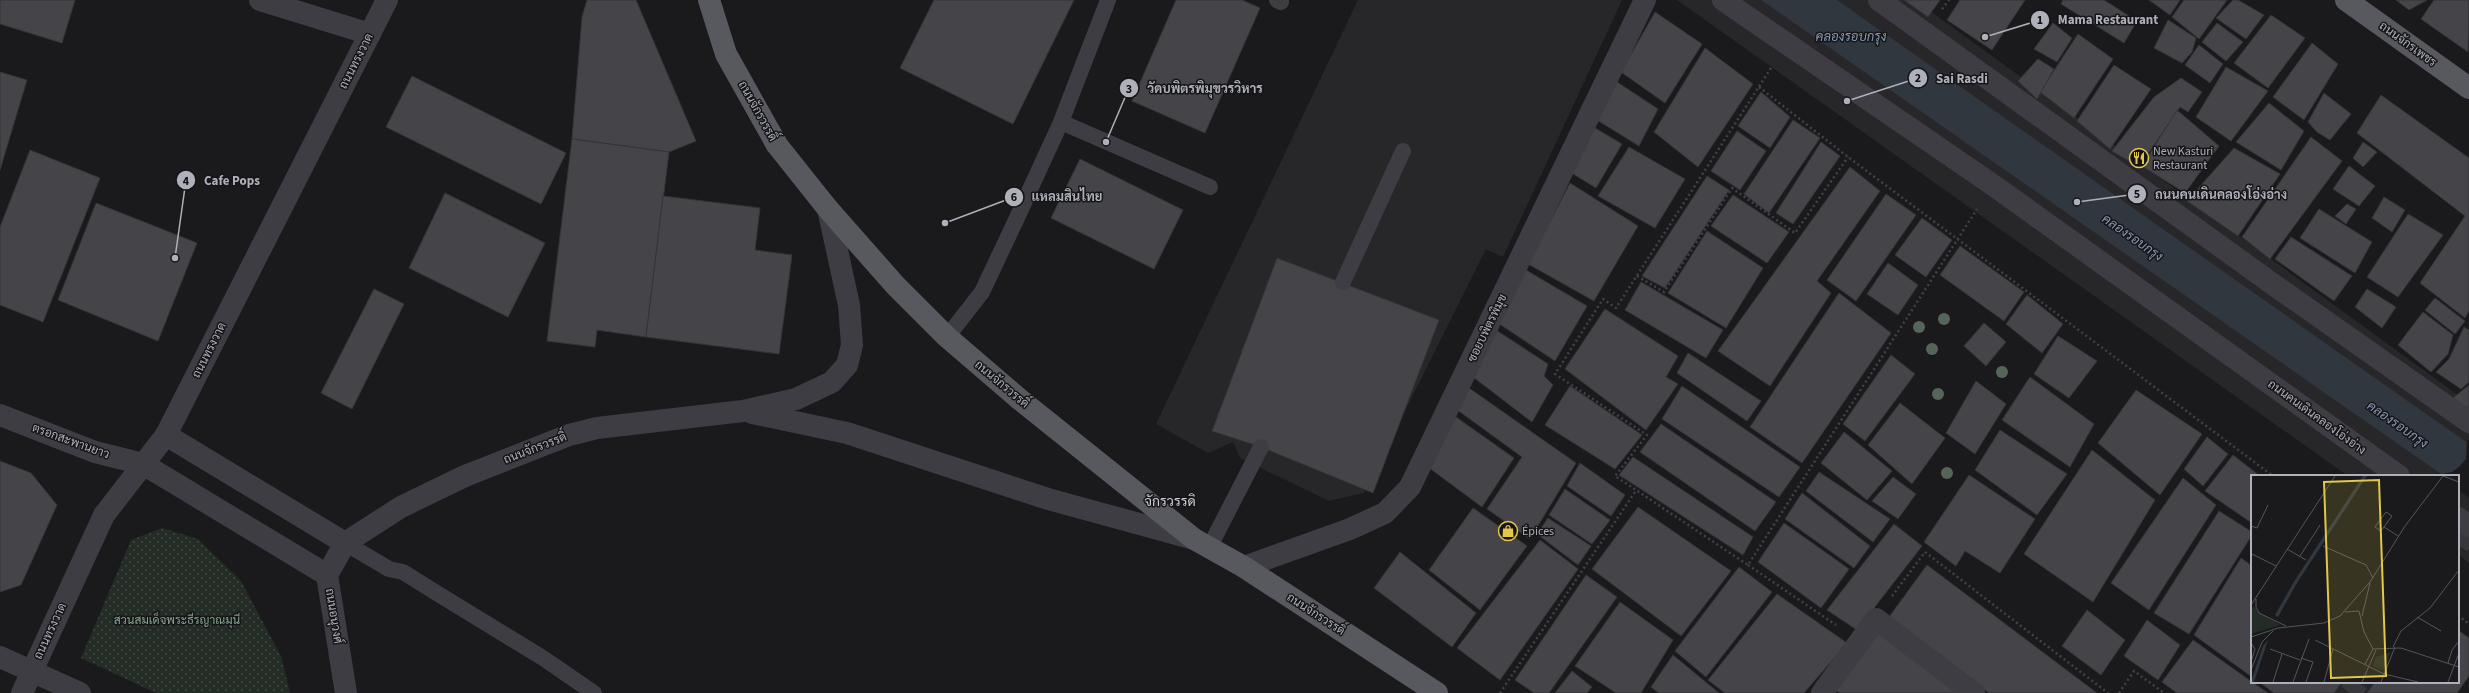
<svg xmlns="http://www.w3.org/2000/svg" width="2469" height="693" font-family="'Source Sans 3',Sarabun,sans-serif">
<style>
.built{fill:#272629}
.park{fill:url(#park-dots)}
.water{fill:#31373f}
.pier{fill:#1a1a1c}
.building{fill:#454549;stroke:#353438}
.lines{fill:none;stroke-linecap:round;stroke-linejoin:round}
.street-tunnel{stroke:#38383c;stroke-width:22;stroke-dasharray:22 11;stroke-linecap:butt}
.path{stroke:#414248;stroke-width:2.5;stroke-dasharray:2 3;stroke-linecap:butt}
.lane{stroke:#3d3d43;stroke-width:16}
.street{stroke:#3d3d43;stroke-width:22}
.primary{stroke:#58585f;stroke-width:22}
.tree{fill:#56655a}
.labels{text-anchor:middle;stroke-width:3;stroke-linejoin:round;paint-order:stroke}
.street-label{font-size:12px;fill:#aeb0ba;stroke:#151517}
.poi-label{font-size:12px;fill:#aeb0ba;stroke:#151517;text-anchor:start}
.park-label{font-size:12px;fill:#87a38d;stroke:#151517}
.water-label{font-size:13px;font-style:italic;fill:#8898b2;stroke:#151517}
.quarter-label{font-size:14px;fill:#cecfd7;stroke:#151517}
.inset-road{fill:none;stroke:#55565b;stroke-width:1}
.view{fill:#e3c64c;fill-opacity:0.15;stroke:#e3c64c;stroke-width:2}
.inset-edge{fill:none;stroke:#aeb0ba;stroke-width:2}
.leader{fill:none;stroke:#aeb0ba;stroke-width:1.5}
.callout-dot{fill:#aeb0ba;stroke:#151517;stroke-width:1.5}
.mark-label{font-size:12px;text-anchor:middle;font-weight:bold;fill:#111}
.callout-label{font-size:13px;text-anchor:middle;font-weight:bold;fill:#aeb0ba;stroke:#151517;stroke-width:3;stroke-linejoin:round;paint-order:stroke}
</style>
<defs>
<pattern id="park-dots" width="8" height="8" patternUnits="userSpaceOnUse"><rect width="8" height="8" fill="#242c26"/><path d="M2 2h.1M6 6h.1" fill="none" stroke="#414843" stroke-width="1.8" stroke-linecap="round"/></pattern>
</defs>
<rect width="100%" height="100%" fill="#1a1a1c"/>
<g class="built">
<polygon points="1358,0 1622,0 1503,257 1486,249 1364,493 1329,501 1240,458 1233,442 1208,453 1156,424"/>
<polygon points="1677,0 1915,0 2469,403 2469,563 2458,554 2458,476 2348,476"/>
<polygon points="2292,682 2423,682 2415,693 2284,693"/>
</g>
<polygon class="park" points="162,528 198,539 241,581 281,656 290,693 156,693 81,658 131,540"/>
<polygon class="water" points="1761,0 1837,0 2469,444 2469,496 2458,476 2444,476"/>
<polygon class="pier" points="2467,440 2469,441 2469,498 2458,490 2458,476 2440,476 2436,473 2441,474 2452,472 2459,467 2466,459"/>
<g class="building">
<polygon points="0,0 75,0 62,43 0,24"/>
<polygon points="587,0 636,0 696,141 669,152 572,139 582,17"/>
<polygon points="934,0 1074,0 1013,124 900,68"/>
<polygon points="1176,0 1242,0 1260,8 1205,133 1132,101"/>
<polygon points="1904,0 1940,0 1928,17"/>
<polygon points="1960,0 2025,0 1992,50 1947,20"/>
<polygon points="2063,0 2104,0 2137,21 2124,43 2061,4"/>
<polygon points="2149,0 2180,0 2170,15"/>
<polygon points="2184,0 2227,0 2199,39 2172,17"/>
<polygon points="2233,0 2238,0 2264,15 2246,39 2216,18"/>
<polygon points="2396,0 2427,0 2409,10"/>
<polygon points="2434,0 2469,0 2468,52 2421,19"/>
<polygon points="1655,12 1702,44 1665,103 1621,72"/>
<polygon points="2271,15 2305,38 2268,88 2234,63"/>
<polygon points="2168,20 2196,38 2192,52 2182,63 2154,48"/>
<polygon points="2053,23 2072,38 2057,62 2034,49"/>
<polygon points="2217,23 2243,42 2226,61 2202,42"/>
<polygon points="2078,34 2113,59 2074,118 2040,92"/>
<polygon points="2312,43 2338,64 2304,120 2273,97"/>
<polygon points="2199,45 2223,64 2210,83 2185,65"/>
<polygon points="1705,48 1753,84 1698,167 1654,132"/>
<polygon points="2038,59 2054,69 2037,99 2018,81"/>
<polygon points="2114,65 2151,89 2110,149 2077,121"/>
<polygon points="2226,67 2268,91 2231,141 2196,117"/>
<polygon points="0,72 27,80 0,170"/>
<polygon points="412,76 566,153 541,204 386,127"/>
<polygon points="2181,78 2202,92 2188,112 2180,107 2139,167 2112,151 2154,97"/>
<polygon points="1617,82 1658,109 1639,146 1597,120"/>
<polygon points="1761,92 1790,117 1770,148 1738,126"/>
<polygon points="2324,93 2351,114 2330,140 2317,132 2308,122"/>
<polygon points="2381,95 2469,158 2469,311 2465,318 2420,283 2465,216 2357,133"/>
<polygon points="2269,103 2304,131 2281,170 2236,142"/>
<polygon points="2177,110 2219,146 2185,193 2142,166"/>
<polygon points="1793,120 1820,138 1769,213 1744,194"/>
<polygon points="1595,128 1622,144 1596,188 1570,172"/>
<polygon points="1737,131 1766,151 1740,190 1711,171"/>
<polygon points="2311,137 2342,161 2270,259 2242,237"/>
<polygon points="572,139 669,152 646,337 597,330 595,347 547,341"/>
<polygon points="1821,142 1840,156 1793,224 1776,213"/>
<polygon points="2363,142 2377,152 2363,167 2353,158"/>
<polygon points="1629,147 1685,179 1655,228 1598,196"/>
<polygon points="2234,148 2280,174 2238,236 2187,201"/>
<polygon points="30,150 100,178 43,322 0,305 0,227"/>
<polygon points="1080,159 1183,210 1154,269 1051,218"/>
<polygon points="2349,166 2375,186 2359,206 2333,189"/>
<polygon points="1850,167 1880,191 1817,281 1831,293 1770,386 1718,351"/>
<polygon points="1707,176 1729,190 1665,288 1642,276"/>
<polygon points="1570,183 1638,226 1594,301 1528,264"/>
<polygon points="445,193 545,243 508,317 409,268"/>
<polygon points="1886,194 1916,215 1856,301 1827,280"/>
<polygon points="1733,195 1789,232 1767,263 1711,226"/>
<polygon points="663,196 760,208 755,250 792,255 779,354 646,337"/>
<polygon points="2384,197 2405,210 2392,232 2372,218"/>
<polygon points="96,203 197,243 158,341 58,300"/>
<polygon points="2347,204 2356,209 2346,224 2335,216"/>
<polygon points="2319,209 2372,242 2355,273 2300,238"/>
<polygon points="2408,214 2443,235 2398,297 2367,277"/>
<polygon points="1922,218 1952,240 1926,277 1895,255"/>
<polygon points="1707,231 1763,268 1726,328 1668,293"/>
<polygon points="2291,237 2352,276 2334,301 2275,259"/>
<polygon points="1960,246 2024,292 2004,321 1940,275"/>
<polygon points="1277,258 1439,320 1373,493 1261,447 1212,431"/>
<polygon points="1888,263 1918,285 1898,315 1867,294"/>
<polygon points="1526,270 1587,306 1555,361 1498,323"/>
<polygon points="1641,282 1723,330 1706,358 1625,310"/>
<polygon points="374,289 404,304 352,409 321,393"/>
<polygon points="2367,289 2396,307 2382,328 2355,307"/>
<polygon points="1839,293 1891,333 1802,463 1750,427"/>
<polygon points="2027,295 2063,324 2042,353 2006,324"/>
<polygon points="2435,298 2465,321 2455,334 2425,310"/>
<polygon points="1605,309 1678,356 1666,377 1678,384 1646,430 1565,369"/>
<polygon points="2423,312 2453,335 2448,354 2431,372 2398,345"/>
<polygon points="1984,323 2006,342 1986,366 1964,346"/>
<polygon points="2464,327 2469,330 2469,382 2461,389 2436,372 2449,359"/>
<polygon points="1496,330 1548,364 1544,376 1553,385 1532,422 1473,377"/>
<polygon points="2058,336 2097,361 2069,398 2034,374"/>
<polygon points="1688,353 1761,401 1747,421 1677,373"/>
<polygon points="1891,355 1915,374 1865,441 1843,424"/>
<polygon points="2030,377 2094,424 2070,467 2002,420"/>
<polygon points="1976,381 2006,404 1975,454 1946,433"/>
<polygon points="2469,385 2469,409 2453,398"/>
<polygon points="1570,386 1642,435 1615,469 1545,425"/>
<polygon points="1682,386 1800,467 1779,497 1662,419"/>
<polygon points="1469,388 1576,463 1530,539 1487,509 1522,457 1456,409"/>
<polygon points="2136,390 2202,434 2160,495 2098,443"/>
<polygon points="1900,403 1945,438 1912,484 1868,445"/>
<polygon points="1456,417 1514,458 1482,507 1428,467"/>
<polygon points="1661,424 1776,502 1755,531 1640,452"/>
<polygon points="2000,430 2067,474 2037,515 1975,470"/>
<polygon points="1844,432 1892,471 1867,500 1821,463"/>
<polygon points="2207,437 2228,454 2203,486 2184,469"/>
<polygon points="2092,450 2155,500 2093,602 2024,554"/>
<polygon points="2233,455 2260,476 2252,476 2252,523 2205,491"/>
<polygon points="1633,457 1753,537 1743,555 1619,475"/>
<polygon points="0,461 31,473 57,505 21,585 0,592"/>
<polygon points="1580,463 1625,495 1611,516 1567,486"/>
<polygon points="1819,472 1890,519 1873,542 1806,491"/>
<polygon points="1969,475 2035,519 2000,573 1965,551 1956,566 1924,542"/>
<polygon points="1893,477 1916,494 1898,519 1872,501"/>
<polygon points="2183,478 2216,505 2149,610 2111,583"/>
<polygon points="1565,489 1610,520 1592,544 1549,515"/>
<polygon points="1802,493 1870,546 1854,568 1785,519"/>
<polygon points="1638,507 1731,571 1681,636 1592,569"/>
<polygon points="1473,508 1527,546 1480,610 1429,570"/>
<polygon points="2219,511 2252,532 2252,535 2189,634 2154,613"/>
<polygon points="1548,518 1591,546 1578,565 1537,534"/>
<polygon points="1784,523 1849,569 1821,608 1758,562"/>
<polygon points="1894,524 1922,546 1857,630 1827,610"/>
<polygon points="1540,540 1578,569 1500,680 1457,648"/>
<polygon points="1400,552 1476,613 1452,647 1374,588"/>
<polygon points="2241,558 2252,566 2252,677 2194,635"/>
<polygon points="1927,565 2097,693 1989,693 1889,617"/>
<polygon points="1739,567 1772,592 1706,677 1675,651"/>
<polygon points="1586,575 1617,597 1549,693 1534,693 1515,680"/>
<polygon points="1777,594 1847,643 1804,693 1725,693 1708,680"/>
<polygon points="1620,602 1673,640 1641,693 1616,693 1575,666"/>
<polygon points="2087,610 2125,640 2101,675 2062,646"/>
<polygon points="2147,620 2180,645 2158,680 2124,656"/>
<polygon points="1880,628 1963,693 1840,693 1834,689"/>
<polygon points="2458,630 2469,638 2469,676 2457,693 2367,693 2375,682 2458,682"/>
<polygon points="2193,640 2252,682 2268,693 2177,693 2162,682"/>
<polygon points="1673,655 1719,693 1659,693 1651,687"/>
<polygon points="1572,671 1592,687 1587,693 1555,693"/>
<polygon points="2259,682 2342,682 2334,693 2274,693"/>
</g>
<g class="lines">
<g class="street-tunnel">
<polyline points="2458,545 2469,529"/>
<polyline points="2350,693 2358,682"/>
</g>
<g class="path">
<polyline points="1942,9 1949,0"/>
<polyline points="1771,68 1616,308 1603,299 1555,374 1647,435 1615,476 1748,565 1977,209"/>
<polyline points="1759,87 1848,157 2273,476"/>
<polyline points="1637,276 1664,292 1732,188 1795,233 1848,157"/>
<polyline points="1748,565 1836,625"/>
<polyline points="1892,596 1925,552 2108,693"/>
<polyline points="2458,615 2469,624"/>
<polyline points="1500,693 1635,492"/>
<polyline points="2119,693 2134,671 2164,693"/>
</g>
<g class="lane">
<polyline points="1277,0 1281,2"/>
<polyline points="1061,122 1210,187"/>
<polyline points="1343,282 1403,151"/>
<polyline points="947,337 982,292 1016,220 1061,122 1108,0"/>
<polyline points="345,543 389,569 403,572 435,592 543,658 594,693"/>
<polyline points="1209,548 1261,447"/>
</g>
<g class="street">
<polyline points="260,0 370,34"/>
<polyline points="1723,0 1993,185 2399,476"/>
<polyline points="1879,0 2274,285 2469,422"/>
<polyline points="752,413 847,433 1048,499 1194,539"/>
<polyline points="0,415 95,452 143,464 327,575"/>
<polyline points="166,435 345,543"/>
<polyline points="2458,518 2469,526"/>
<polyline points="1244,567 1350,529 1385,513 1410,487 1645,0"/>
<polyline points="0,657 80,693"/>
<polyline points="22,693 104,515 166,435 387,0"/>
<polyline points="346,693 327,575 345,543 401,507 465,476 569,435 597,428 743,411 796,399 832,382 847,365 852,345 849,305 828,209"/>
<polyline points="1822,693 1876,619 1974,693"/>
</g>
<g class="primary">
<polyline points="709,0 726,54 777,145 828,209 895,285 947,337 1018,398 1194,539 1244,567 1437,693"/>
<polyline points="2346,0 2469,88"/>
</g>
</g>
<g class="tree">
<circle cx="1944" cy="319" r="6"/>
<circle cx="1919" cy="327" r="6"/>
<circle cx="1932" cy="349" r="6"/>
<circle cx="2002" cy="372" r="6"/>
<circle cx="1938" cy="394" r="6"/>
<circle cx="1947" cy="473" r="6"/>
</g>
<defs>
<symbol id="restaurant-ring" viewBox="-11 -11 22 22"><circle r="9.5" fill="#151517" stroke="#e3c64c" stroke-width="1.5"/><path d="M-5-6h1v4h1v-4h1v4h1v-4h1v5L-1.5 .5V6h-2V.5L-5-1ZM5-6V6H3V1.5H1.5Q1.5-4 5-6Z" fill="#e3c64c"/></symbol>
<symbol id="shop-ring" viewBox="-11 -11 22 22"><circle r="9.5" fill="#151517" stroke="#e3c64c" stroke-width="1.5"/><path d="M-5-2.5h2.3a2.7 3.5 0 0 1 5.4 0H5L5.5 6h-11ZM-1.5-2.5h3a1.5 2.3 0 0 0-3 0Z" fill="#e3c64c"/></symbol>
</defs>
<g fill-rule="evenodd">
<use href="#restaurant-ring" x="2128" y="147" width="22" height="22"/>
<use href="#shop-ring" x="1497" y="520" width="22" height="22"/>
</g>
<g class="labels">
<g class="street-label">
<text transform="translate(2408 44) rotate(36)" y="4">ถนนจักรเพชร</text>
<text transform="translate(356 61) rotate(-63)" y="4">ถนนทรงวาด</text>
<text transform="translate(758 111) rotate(61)" y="4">ถนนจักรวรรดิ์</text>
<text transform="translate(1487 328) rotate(-64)" y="4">ซอยบพิตรพิมุข</text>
<text transform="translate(209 350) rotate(-63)" y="4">ถนนทรงวาด</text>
<text transform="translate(1002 384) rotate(40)" y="4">ถนนจักรวรรดิ์</text>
<text transform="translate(2317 417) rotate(36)" y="4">ถนนคนเดินคลองโอ่งอ่าง</text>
<text transform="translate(71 441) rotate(20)" y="4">ตรอกสะพานยาว</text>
<text transform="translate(535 448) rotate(-21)" y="4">ถนนจักรวรรดิ์</text>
<text transform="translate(1316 614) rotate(33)" y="4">ถนนจักรวรรดิ์</text>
<text transform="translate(334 616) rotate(81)" y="4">ถนนอนุวงศ์</text>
<text transform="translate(50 631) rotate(-65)" y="4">ถนนทรงวาด</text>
</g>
<g class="poi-label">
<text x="2153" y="155">New Kasturi<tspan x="2153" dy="14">Restaurant</tspan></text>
<text x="1522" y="535">Épices</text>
</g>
<g class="park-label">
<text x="177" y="624">สวนสมเด็จพระธีรญาณมุนี</text>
</g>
<g class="water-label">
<text x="1851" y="41">คลองรอบกรุง</text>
<text transform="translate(2133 237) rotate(35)" y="5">คลองรอบกรุง</text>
<text transform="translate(2398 424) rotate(35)" y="5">คลองรอบกรุง</text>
</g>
<g class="quarter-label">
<text x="1170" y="506">จักรวรรดิ</text>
</g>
</g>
<g transform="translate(2251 475)">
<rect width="208" height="208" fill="#1a1a1c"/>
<path d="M3 131 6 136 29 150 0 159V135ZM140 177 132 195 122 191 125 182Z" fill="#242c26"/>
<path d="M112 1H116L46 108 27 142 24 140 44 105ZM17 165 3 207H0L12 171Z" fill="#31373f"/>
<path class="inset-road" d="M192 1 208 7M135 37 141 41 130 56 124 52ZM0 51 6 53 17 30M133 52 147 61M72 71 115 90 122 103M36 74 55 85M1 79 25 91M49 81 69 50M5 124V132L8 138 35 151M0 130 84 1M94 137 108 136 113 157 122 174M111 141 119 108M166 142 190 156M0 162 27 153 73 148 89 141 119 107 154 51 192 1M64 165 133 199 167 207M0 168 4 174 0 187M142 172 150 156 179 133 208 95M19 174 49 185M122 174 150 173 208 192M50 183 62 187 55 207M197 188 201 175 208 166M114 189 122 174M0 195 11 167 22 156M22 207 31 179M42 207 58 164M73 207 82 174M111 207 125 175M130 207 144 172M197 207 208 178"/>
<path class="view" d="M128 5 135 201 80 203 73 7Z"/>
<rect width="208" height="208" class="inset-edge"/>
</g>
<path class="leader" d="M1985 37L2040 20M1847 101L1918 78M1106 142L1129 88M175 258L186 180M2077 202L2137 194M945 223L1014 197"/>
<g class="callout-dot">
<circle cx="1985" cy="37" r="4"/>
<circle cx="1847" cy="101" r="4"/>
<circle cx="1106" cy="142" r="4"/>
<circle cx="175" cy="258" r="4"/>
<circle cx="2077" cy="202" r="4"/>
<circle cx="945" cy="223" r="4"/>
<circle cx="2040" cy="20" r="10"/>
<circle cx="1918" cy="78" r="10"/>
<circle cx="1129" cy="88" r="10"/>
<circle cx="186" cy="180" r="10"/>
<circle cx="2137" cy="194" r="10"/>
<circle cx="1014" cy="197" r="10"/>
</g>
<g class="mark-label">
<text x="2040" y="24">1</text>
<text x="1918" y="82">2</text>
<text x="1129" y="93">3</text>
<text x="186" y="185">4</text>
<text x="2137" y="198">5</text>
<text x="1014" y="201">6</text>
</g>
<g class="callout-label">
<text x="2108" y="24">Mama Restaurant</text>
<text x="1962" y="83">Sai Rasdi</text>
<text x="1205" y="93">วัดบพิตรพิมุขวรวิหาร</text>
<text x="232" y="185">Cafe Pops</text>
<text x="2221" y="199">ถนนคนเดินคลองโอ่งอ่าง</text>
<text x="1067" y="201">แหลมสินไทย</text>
</g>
</svg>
